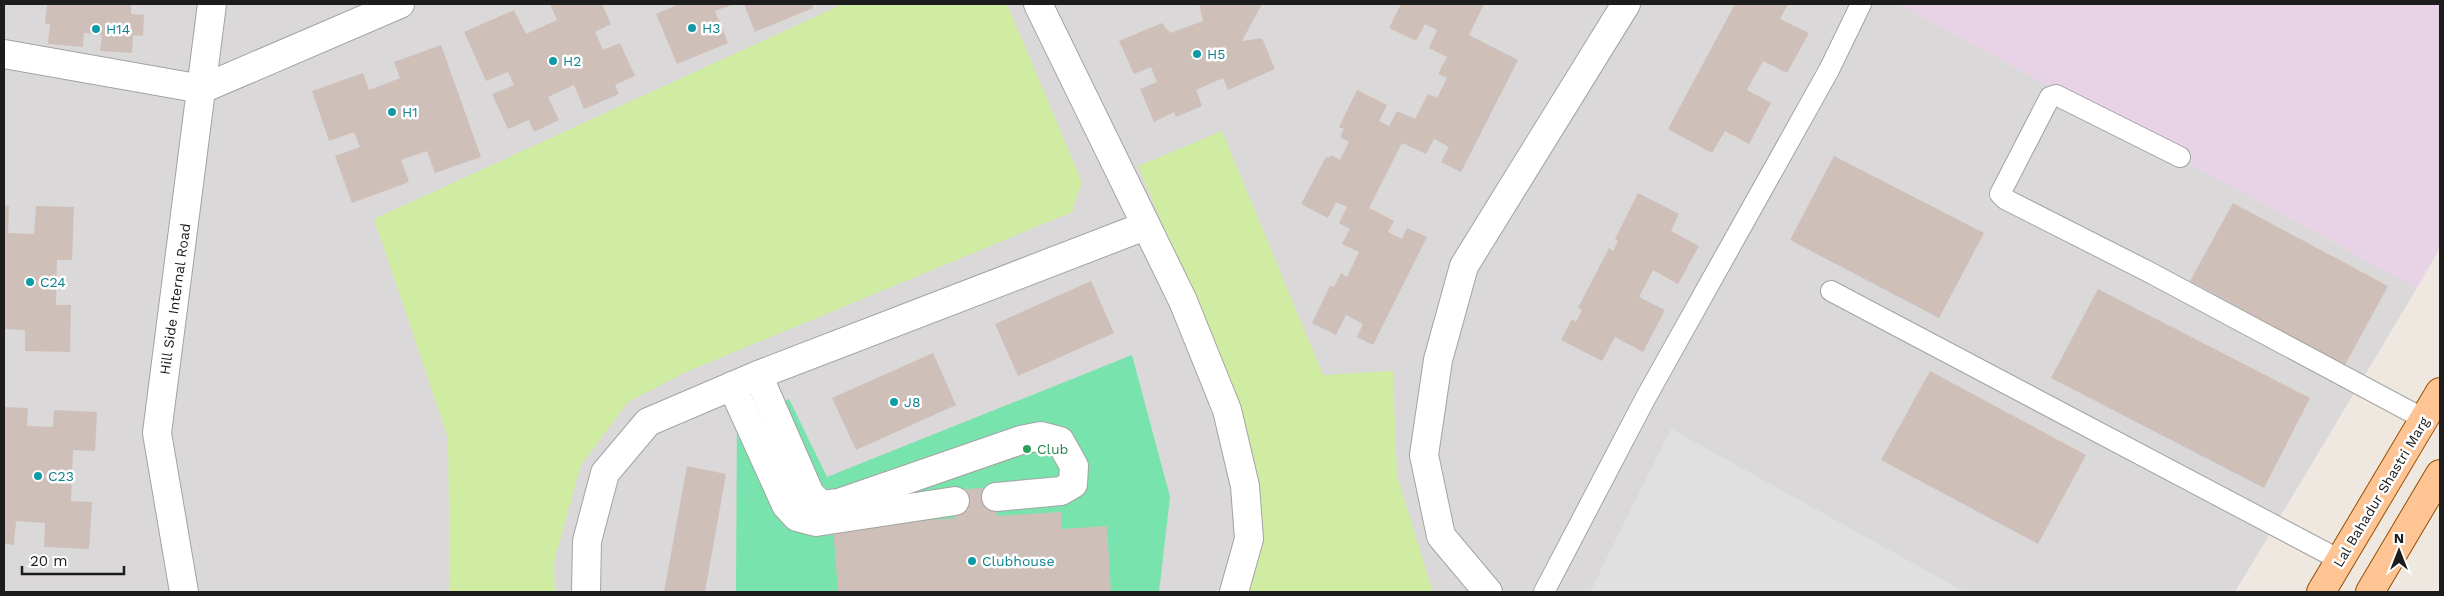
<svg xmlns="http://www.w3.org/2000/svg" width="2444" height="596" font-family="'Work Sans',sans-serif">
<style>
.residential{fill:#dad8d9}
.industrial{fill:#e8d2e6}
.grass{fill:#d0eca2}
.pitch{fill:#78e3ac}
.parking{fill:#e0e0e0}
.building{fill:#cec0b9}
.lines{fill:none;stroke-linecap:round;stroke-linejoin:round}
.service-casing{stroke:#a3a3a3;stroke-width:22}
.minor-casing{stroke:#a3a3a3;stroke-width:30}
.primary-casing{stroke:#935000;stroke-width:30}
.service{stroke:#fff;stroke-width:20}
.minor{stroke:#fff;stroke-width:28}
.primary{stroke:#ffc494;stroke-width:28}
.culture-dot{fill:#0f9aa8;stroke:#fff;stroke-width:2}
.leisure-dot{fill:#2e9e5b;stroke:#fff;stroke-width:2}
.labels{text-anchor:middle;stroke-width:5;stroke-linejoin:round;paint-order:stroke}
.culture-label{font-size:14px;fill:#0d838f;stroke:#fff;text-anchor:start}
.street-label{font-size:14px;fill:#1c1c1c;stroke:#fff}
.leisure-label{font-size:14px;fill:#27864d;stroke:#fff;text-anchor:start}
</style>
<rect width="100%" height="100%" fill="#eee8e0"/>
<polygon class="residential" points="4,4 1899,4 2417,288 2235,592 4,592"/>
<polygon class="industrial" points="1899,4 2440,4 2440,248 2417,288"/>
<g class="grass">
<polygon points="843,4 1007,4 1082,182 1072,212 684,373 628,402 581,465 554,562 555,592 450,592 448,438 374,219"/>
<polygon points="1222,131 1323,375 1393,371 1397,476 1433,592 1228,592 1245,487 1226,377 1138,166"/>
</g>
<polygon class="pitch" points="1132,355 1170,497 1159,592 736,592 737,420 789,399 827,477"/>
<polygon class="parking" points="1671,429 1965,592 1590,592"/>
<g class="building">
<polygon points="47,4 131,4 131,14 144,15 143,36 133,35 132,53 100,51 102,35 84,33 83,47 48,44 50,24 45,24"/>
<polygon points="550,4 602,4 611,24 595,32 603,50 620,43 635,76 615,85 619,94 584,109 574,85 548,97 559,120 534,132 529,120 508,129 492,94 514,85 508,72 486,81 464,32 514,10 526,34 557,20"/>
<polygon points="679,4 734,4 715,11 728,43 677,64 656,14"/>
<polygon points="744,4 812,4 813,8 755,32"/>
<polygon points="1199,4 1262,4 1242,41 1262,38 1275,69 1228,90 1223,78 1196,90 1202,106 1176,117 1174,112 1154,122 1140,89 1157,82 1151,67 1134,74 1119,41 1162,23 1170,33 1203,21"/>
<polygon points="1401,4 1484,4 1469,35 1518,60 1461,172 1441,162 1449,147 1434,139 1426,154 1402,143 1369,208 1394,221 1388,232 1402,239 1407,228 1427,237 1373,345 1357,337 1363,324 1346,315 1336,335 1312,323 1330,286 1334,287 1341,273 1347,277 1359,252 1342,244 1350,229 1339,223 1347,207 1336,202 1328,218 1301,204 1326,157 1329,158 1331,155 1340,160 1349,142 1340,137 1344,129 1339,127 1357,90 1387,105 1379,121 1389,126 1397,111 1415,119 1428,94 1437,98 1447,78 1438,74 1447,57 1429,48 1437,30 1425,24 1416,41 1389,28"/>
<polygon points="1735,4 1788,4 1780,19 1809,33 1787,73 1763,61 1747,90 1771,103 1749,144 1725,131 1712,153 1668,129"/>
<polygon points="441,45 481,157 435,173 427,151 401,160 409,182 352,203 335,156 360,147 354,132 329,141 312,91 363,73 369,90 400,78 394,62"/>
<polygon points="1834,156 1984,233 1939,318 1790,240"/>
<polygon points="1638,193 1679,214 1671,231 1699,246 1678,284 1653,270 1639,297 1665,310 1643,352 1615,337 1602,361 1561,340 1572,319 1576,322 1582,310 1578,308 1609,248 1613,251 1618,241 1615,239"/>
<polygon points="2233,203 2388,286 2345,365 2190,281"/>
<polygon points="4,205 9,206 8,233 34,234 36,206 74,207 72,260 57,260 56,305 71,305 70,352 25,351 25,330 4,329"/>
<polygon points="1091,281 1114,333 1018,376 995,324"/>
<polygon points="2098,289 2310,398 2264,488 2051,378"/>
<polygon points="933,353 956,405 856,450 832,398"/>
<polygon points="1930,371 2086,455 2038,544 1881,460"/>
<polygon points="4,407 28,408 27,426 53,427 54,410 97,412 95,451 73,450 71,501 92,502 89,549 44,547 45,523 16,521 14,545 4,544"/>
<polygon points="687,466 726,474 705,592 664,592"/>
<polygon points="995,487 997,516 1061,512 1062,529 1107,526 1111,592 838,592 833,527 956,518 954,490"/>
</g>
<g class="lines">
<defs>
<g id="service">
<polyline points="2180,157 2056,95 2050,97 2000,194 2005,199 2149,272 2424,419"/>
<polyline points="1831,291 2340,560"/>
<polyline points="1544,592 1645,399 1829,70 1861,4"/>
</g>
<g id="minor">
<polyline points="1038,4 1183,301 1227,410 1245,486 1249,539 1234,592"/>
<polyline points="4,54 202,89 400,4"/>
<polyline points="758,375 810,494 821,505 839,503 1021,440 1041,436 1060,441 1074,466 1073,484 1061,491 996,497"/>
<polyline points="732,386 786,505 797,517 816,522 955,501"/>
<polyline points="184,592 157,433 212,4"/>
<polyline points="586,592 587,541 605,473 648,422 758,375 1145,226"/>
<polyline points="1488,592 1441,536 1424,455 1438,360 1464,266 1626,4"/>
</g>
<g id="primary">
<polyline points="2321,592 2440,392"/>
<polyline points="2370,592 2440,474"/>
</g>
</defs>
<use href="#service" class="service-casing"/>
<use href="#minor" class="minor-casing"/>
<use href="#primary" class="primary-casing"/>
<use href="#service" class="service"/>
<use href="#minor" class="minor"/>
<use href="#primary" class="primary"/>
</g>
<g class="culture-dot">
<circle cx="692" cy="28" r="5"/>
<circle cx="96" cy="29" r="5"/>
<circle cx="1197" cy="54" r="5"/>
<circle cx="553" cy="61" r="5"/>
<circle cx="392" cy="112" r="5"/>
<circle cx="30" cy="282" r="5"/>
<circle cx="894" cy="402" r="5"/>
<circle cx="38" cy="476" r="5"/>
<circle cx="972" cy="561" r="5"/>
</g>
<circle class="leisure-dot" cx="1027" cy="449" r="5"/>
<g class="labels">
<g class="culture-label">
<text x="702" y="33">H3</text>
<text x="106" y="34">H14</text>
<text x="1207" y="59">H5</text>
<text x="563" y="66">H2</text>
<text x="402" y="117">H1</text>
<text x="40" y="287">C24</text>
<text x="904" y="407">J8</text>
<text x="48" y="481">C23</text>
<text x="982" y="566">Clubhouse</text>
</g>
<g class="street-label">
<text transform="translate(175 299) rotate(-82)" y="5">Hill Side Internal Road</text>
<text transform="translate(2381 492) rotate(-59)" y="5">Lal Bahadur Shastri Marg</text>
</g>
<g class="leisure-label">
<text x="1037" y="454">Club</text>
</g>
</g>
<rect width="2444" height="596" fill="none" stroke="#1c1c1c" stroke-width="10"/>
<g transform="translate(2399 551)" stroke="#ffffff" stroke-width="4" paint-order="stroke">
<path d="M0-4L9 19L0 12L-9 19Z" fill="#1c1c1c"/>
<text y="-8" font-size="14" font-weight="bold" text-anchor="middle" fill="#1c1c1c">N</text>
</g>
<path d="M22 566v8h102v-8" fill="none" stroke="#1c1c1c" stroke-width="2.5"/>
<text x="30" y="566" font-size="15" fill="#1c1c1c" stroke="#ffffff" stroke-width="4" paint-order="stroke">20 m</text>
</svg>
